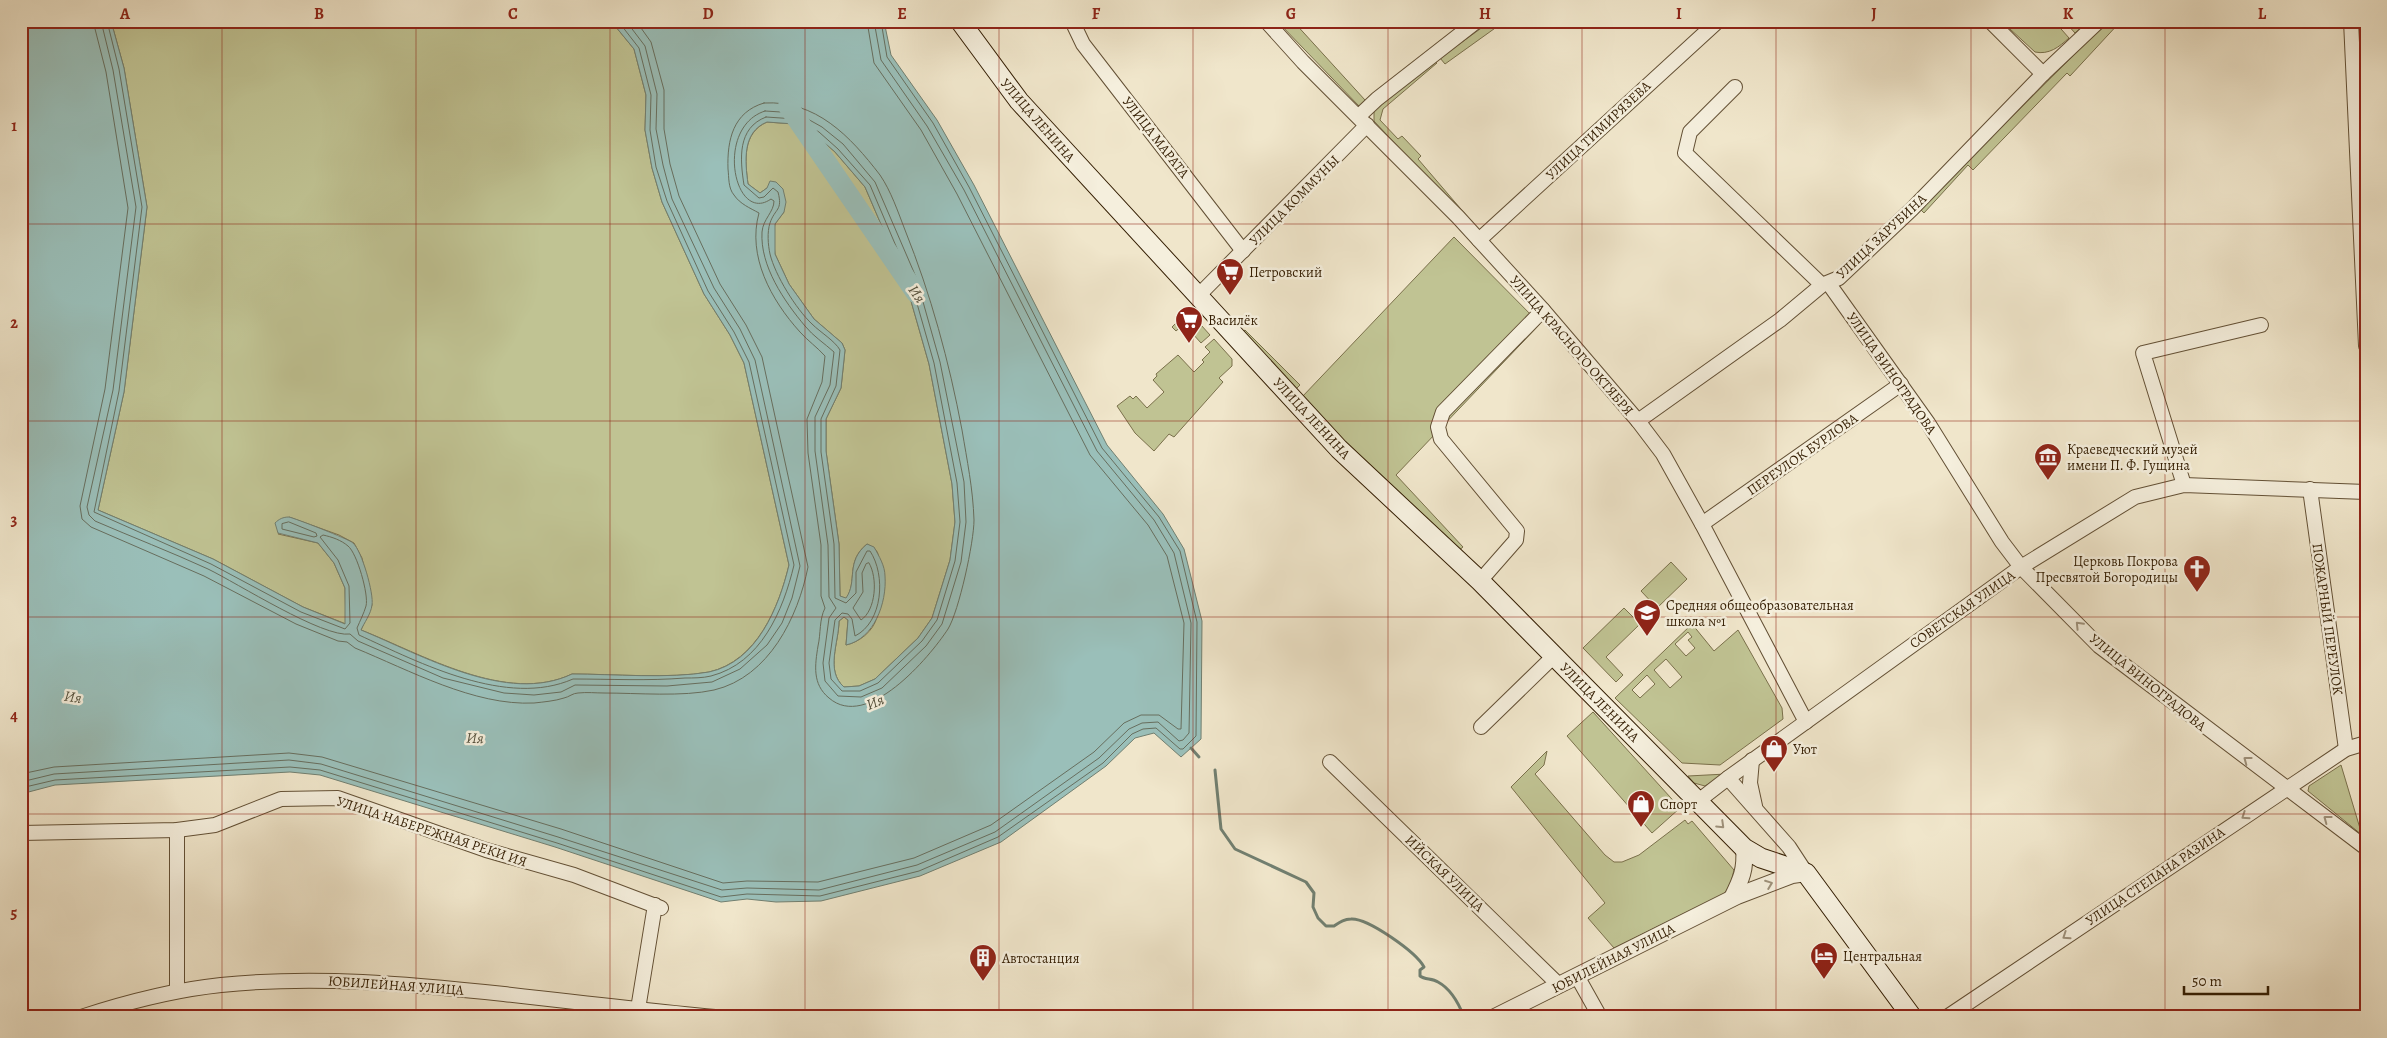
<svg xmlns="http://www.w3.org/2000/svg" width="2387" height="1038" font-family="Alegreya,serif">
<style>
.green{fill:#c0c393;stroke:#7a704b;fill-rule:evenodd}
.water{fill:#9abfb9;stroke:#717f70;fill-rule:evenodd}
.lines{fill:none;stroke-linecap:round;stroke-linejoin:round}
.shore{stroke:#676e5e;stroke-width:1}
.stream{stroke:#717f70;stroke-width:3}
.river{stroke:#9abfb9;stroke-width:20}
.minor-casing{stroke:#635035;stroke-width:16}
.tertiary-casing{stroke:#635035;stroke-width:18}
.secondary-casing{stroke:#341e03;stroke-width:21}
.minor{stroke:#f5efdd;stroke-width:14}
.tertiary{stroke:#f5efdd;stroke-width:16}
.secondary{stroke:#f5efdd;stroke-width:19}
.oneway{stroke:#9e917b}
.grid{fill:none;stroke:#8f2418;stroke-width:1;stroke-opacity:0.55}
.labels{text-anchor:middle;stroke-width:5;stroke-linejoin:round;paint-order:stroke}
.street-label{font-size:14px;fill:#341e03;stroke:#f5efdd}
.poi-label{font-size:14px;fill:#341e03;stroke:#f5efdd;text-anchor:start}
.water-label{font-size:15px;font-style:italic;fill:#534e3a;stroke:#f5efdd}
.neatline{fill:none;stroke:#8f2418;stroke-width:2}
.grid-label{font-size:16px;text-anchor:middle;font-weight:bold;fill:#8f2418}
</style>
<rect width="100%" height="100%" fill="#f0e6cb"/>
<filter id="stains"><feTurbulence type="fractalNoise" baseFrequency=".004" numOctaves="4"/><feColorMatrix values="0 0 0 0 .2 0 0 0 0 .09 0 0 0 0 .02 0 0 0 .5 -.17"/></filter>
<radialGradient id="worn" r=".72"><stop offset=".6" stop-color="#630" stop-opacity="0"/><stop offset="1" stop-color="#630" stop-opacity=".3"/></radialGradient>
<g class="green">
<path d="M111 21H611L634 49 646 95 645 130 652 168 662 202 704 294 730 335 744 363 789 565C779 607 757 661 709 672 671 679 612 674 572 674 507 705 422 654 361 630L372 605 362 558 354 543 339 535 289 517 278 534 318 543 334 563 345 588 346 624 303 607 213 559 98 510 124 392 147 207 124 68Z"/>
<polygon points="1277,21 1293,21 1365,100 1359,106"/>
<polygon points="1491,21 1505,21 1445,64 1440,58"/>
<path d="M2017 21H2054L2069 38C2059 47 2049 55 2035 52L2010 29Z"/>
<polygon points="2068,21 2089,21 2075,33 2066,23"/>
<polygon points="2108,21 2121,21 2070,76 2067,73 1973,170 1968,165 1924,213 1921,210 1923,205"/>
<polygon points="2357,21 2366,21 2366,156"/>
<polygon points="1435,62 1437,63 1383,109 1380,120 1398,139 1402,136 1421,156 1418,159 1478,229 1476,231 1374,121 1374,112 1380,105"/>
<path d="M767 122 794 124 817 136 835 152 865 187 905 280 929 364 952 484 955 522 950 560 932 618 918 638 875 679 859 686 844 687C825 671 839 642 839 621L844 617 848 620 846 645C859 642 873 632 877 617 879 611 880 559 878 554 876 548 872 547 867 544 845 562 858 581 846 599L840 596 839 544 826 451V419L841 388 845 350 842 343 814 319 789 284 775 254 773 235 775 224 784 212 767 188 760 193 748 184C745 161 742 133 767 122Z"/>
<polygon points="1454,237 1540,324 1396,475 1463,547 1457,552 1305,402 1302,397"/>
<polygon points="1191,314 1198,322 1190,330 1184,324 1176,331 1172,327 1184,315"/>
<polygon points="1201,325 1210,335 1201,343 1192,333"/>
<polygon points="1245,330 1300,385 1295,390 1241,333"/>
<polygon points="1214,339 1232,359 1232,366 1219,378 1223,382 1174,437 1169,434 1154,451 1135,433 1117,406 1130,396 1133,399 1136,396 1147,408 1164,392 1153,380 1157,376 1156,374 1178,355 1194,372 1204,362 1202,360 1210,352 1205,347"/>
<polygon points="1671,562 1687,579 1657,608 1641,591"/>
<polygon points="1624,608 1640,624 1606,657 1623,675 1616,682 1583,648"/>
<path d="M1692 624 1714 651 1738 630 1782 708 1783 719 1720 765 1682 763 1615 698ZM1688 632 1692 637 1688 640 1695 648 1686 656 1675 644ZM1666 659 1682 677 1670 688 1654 670ZM1647 675 1655 684 1640 698 1632 690Z"/>
<polygon points="1593,712 1680,808 1652,833 1567,736"/>
<polygon points="1547,751 1544,765 1535,774 1605,855 1614,862 1622,862 1639,855 1685,820 1688,824 1692,821 1734,870 1730,886 1724,894 1614,948 1588,918 1605,903 1511,787"/>
<polygon points="2341,765 2362,835 2308,791 2309,786"/>
<polygon points="1726,774 1705,786 1694,783 1688,776"/>
</g>
<path class="water" d="M21 21H111L124 68 147 207 124 392 98 510 213 559 303 607 345 624V588L334 563 318 543 278 533 275 523C279 519 283 517 289 517 294 518 349 539 353 543 362 551 374 594 372 605 371 614 364 623 361 630 422 655 507 705 572 674 612 674 670 679 709 672 757 662 779 607 789 565L744 363 730 335 704 294 662 202 652 168 645 130 646 95 634 49 611 21H884L891 55 937 120 974 185 1107 445 1163 514 1184 549 1202 621 1201 739 1181 757 1154 733 1135 738 1106 766 1001 842 920 876 821 901 776 902 747 899 721 902 555 847 320 775 290 772 55 785 21 794ZM767 122 794 124 817 136 835 152 865 187 905 280 929 364 952 484 955 522 950 560 932 618 918 638 875 679 859 686 844 687C825 671 839 642 839 621L844 617 848 620 846 645C874 639 887 603 885 576 885 566 879 556 874 547L867 544C845 562 858 581 846 598L840 596 839 544 826 451V419L841 388 845 350 842 343 814 319 789 284 775 254V224L784 212 786 202 783 189 776 182 770 181 767 188 760 193 748 184C745 161 742 132 767 122Z"/>
<g class="lines">
<g class="shore">
<path d="M93 21 106 72 128 208 105 389 80 506 82 519 91 527 204 576 296 624 338 641 347 642 355 648C409 670 474 706 534 703 543 702 555 701 564 698 569 697 573 693 578 693 587 692 596 693 604 693 637 693 683 697 714 690 769 677 798 617 808 567L762 357 746 325 720 284 679 196 670 164 664 129V90L651 42 636 21"/>
<path d="M101 21 113 70 136 207 113 390 87 507 89 515 95 521C132 537 171 552 208 569 237 583 323 638 350 634L358 641 443 678 504 693 534 695 561 692 575 685 667 686 712 682 740 669 767 645 782 623 792 598 800 566 755 360 740 329 714 288 672 199 663 165 656 129 657 94 645 46 626 21"/>
<path d="M107 21 119 69 142 207 119 391 94 512 211 564 301 612 345 629 350 623 349 586 338 560 320 537 323 535C332 537 341 540 348 546 357 553 369 595 366 606 364 613 360 621 357 628L359 635C420 663 507 708 573 679 610 679 648 681 685 678 693 678 703 678 711 676 761 663 783 611 794 565L749 362 734 332 708 291 667 201 656 167 650 130 651 95 639 48 618 21"/>
<path d="M764 103C816 100 850 136 880 175 891 191 898 212 905 230 931 295 949 361 962 430 967 460 973 489 974 520 974 542 959 611 948 629 929 658 867 731 829 698 812 684 815 665 818 646 821 633 819 620 825 608L821 596V545L808 453 807 419 822 382 825 356C817 347 808 341 800 332 771 300 747 256 759 213 750 208 740 204 734 195 728 188 729 177 728 169 727 140 733 112 764 103Z"/>
<path d="M765 111 797 113 822 127 843 144 875 182 916 277 940 362 964 482 966 522 961 562 942 624 926 646 882 688 861 697 838 696 825 681 823 663 829 618 836 608 829 597 828 545 815 451V417L830 385 834 352C824 343 813 336 805 326 784 301 760 266 762 232 763 219 774 212 774 201L771 199C734 225 714 127 765 111Z"/>
<path d="M766 117 796 119 819 132 838 149 870 185 910 279 934 363 957 483 960 522 955 561 937 620 922 641 878 683 860 691H842L831 679 829 663 835 620 842 613 848 614 852 619 855 636C883 622 886 575 870 551H867L856 572V593L846 603 835 598 834 544 821 452V419L836 386 840 350C835 341 820 332 812 324 796 309 775 275 770 254 768 245 767 232 770 223 775 208 783 211 778 192L773 188 764 197 759 198 744 185C740 159 737 128 766 117Z"/>
<polygon points="289,522 316,533 317,536 314,537 282,529 282,524"/>
<path d="M869 563C878 578 876 610 861 620L853 608 863 592 862 573 866 564Z"/>
<polyline points="21,774 54,767 289,753 322,757 561,829 723,883 747,881 818,882 914,858 991,825 1094,752 1124,723 1141,715 1159,715 1178,729 1181,729 1184,623 1167,556 1148,525 1090,455 957,194 921,130 874,63 867,21"/>
<polyline points="21,782 54,774 289,760 321,764 558,837 722,890 747,888 819,890 917,865 995,832 1099,758 1129,729 1142,723 1158,722 1179,741 1183,740 1189,733 1191,623 1174,553 1154,520 1097,451 964,190 927,126 881,60 874,21"/>
<polyline points="21,788 55,780 290,767 320,770 557,843 721,897 747,894 820,896 919,871 998,837 1103,763 1132,734 1143,729 1156,728 1180,749 1183,749 1196,736 1197,622 1180,551 1159,517 1102,448 969,187 933,123 887,57 881,21"/>
</g>
<g class="stream">
<polyline points="1191,748 1199,757"/>
<path d="M1215 770 1221 829 1235 849 1306 882 1314 893 1313 907 1318 918 1326 926H1334C1340 922 1344 919 1351 919 1368 918 1416 952 1424 967L1420 970V976C1425 980 1432 978 1438 982 1451 989 1459 1004 1464 1017"/>
</g>
<polyline class="river" points="788,106 916,293"/>
<defs>
<g id="minor">
<polyline points="1072,21 1083,44 1243,251"/>
<polyline points="1266,21 1303,62 1458,217 1543,310 1638,421 1663,454 1702,524 1806,722"/>
<polyline points="1990,21 2043,74"/>
<polyline points="2351,21 2366,346"/>
<polyline points="1735,87 1690,132 1685,153 1822,285"/>
<polyline points="1359,116 1377,99 1477,21"/>
<polyline points="1479,240 1718,21"/>
<polyline points="1829,284 1928,423 2002,542 2021,567 2099,646 2366,848"/>
<polyline points="1198,296 1367,125"/>
<polyline points="1638,421 1780,320 1822,285 1839,278 1912,209 2043,74 2099,21"/>
<polyline points="2184,485 2143,353 2261,325"/>
<polyline points="2310,489 2346,749"/>
<polyline points="1702,524 1901,384"/>
<polyline points="1480,581 1516,540 1517,531 1441,439 1438,427 1443,412 1543,310"/>
<polyline points="1481,727 1554,656"/>
<polyline points="1752,760 1750,783 1755,806"/>
<polyline points="1330,762 1559,985"/>
<polyline points="1728,778 1789,847 1806,873"/>
<polyline points="1697,802 1728,778 2021,567 2135,497 2184,485 2366,492"/>
<polyline points="177,830 177,991"/>
<polyline points="21,833 177,830 215,825 281,799 338,798 486,850 574,875 661,908"/>
<polyline points="1577,976 1600,1017"/>
<polyline points="638,1009 655,905"/>
<path d="M81 1017C127 1002 173 990 221 985 316 975 409 984 504 994 574 1002 644 1010 715 1017"/>
<polyline points="1947,1017 2346,749 2366,743"/>
</g>
<g id="tertiary">
<path d="M1732 898C1741 880 1746 869 1744 848"/>
<polyline points="1495,1017 1737,896 1792,875 1806,873"/>
</g>
<polyline id="secondary" points="960,21 1019,101 1339,449 1480,581 1744,848 1761,858 1806,873 1912,1017"/>
</defs>
<use href="#minor" class="minor-casing"/>
<use href="#tertiary" class="tertiary-casing"/>
<use href="#secondary" class="secondary-casing"/>
<use href="#minor" class="minor"/>
<use href="#tertiary" class="tertiary"/>
<use href="#secondary" class="secondary"/>
</g>
<defs><path id="oneway-chevron" d="M-2-3.5L2.5 0L-2 3.5" fill="none" stroke-width="1.6" stroke-linecap="round" stroke-linejoin="round" transform="scale(1.25)"/></defs>
<g class="oneway">
<use href="#oneway-chevron" transform="translate(2079 625) rotate(-134)"/>
<use href="#oneway-chevron" transform="translate(2247 760) rotate(-143)"/>
<use href="#oneway-chevron" transform="translate(2245 816) rotate(146)"/>
<use href="#oneway-chevron" transform="translate(2327 819) rotate(-143)"/>
<use href="#oneway-chevron" transform="translate(1721 825) rotate(44)"/>
<use href="#oneway-chevron" transform="translate(1769 884) rotate(-21)"/>
<use href="#oneway-chevron" transform="translate(2066 936) rotate(146)"/>
</g>
<path class="grid" d="M222 21V1017M416 21V1017M610 21V1017M805 21V1017M999 21V1017M1193 21V1017M1388 21V1017M1582 21V1017M1776 21V1017M1971 21V1017M2165 21V1017M21 224H2366M21 421H2366M21 617H2366M21 814H2366"/>
<defs>
<symbol id="supermarket-pin" viewBox="-11 -11 22 30"><path d="M0 17L-7.5 6A9.5 9.5 0 1 1 7.5 6Z" fill="#8f2418" stroke="#f5efdd"/><path d="M-6-5.5h2.5l.6 2H6L4.5 2H-2.5L-4.4-4H-6ZM-1.5 3.2a1.3 1.3 0 1 0 .1 0ZM3 3.2a1.3 1.3 0 1 0 .1 0Z" fill="#fff"/></symbol>
<symbol id="museum-pin" viewBox="-11 -11 22 30"><path d="M0 17L-7.5 6A9.5 9.5 0 1 1 7.5 6Z" fill="#8f2418" stroke="#f5efdd"/><path d="M0-6L6-3V-2H-6V-3ZM-5-1h2V3h-2ZM-1-1h2V3h-2ZM3-1h2V3H3ZM-6 4H6V6H-6Z" fill="#fff"/></symbol>
<symbol id="church-pin" viewBox="-11 -11 22 30"><path d="M0 17L-7.5 6A9.5 9.5 0 1 1 7.5 6Z" fill="#8f2418" stroke="#f5efdd"/><path d="M-1.2-6h2.4v3.5h3.3v2.4h-3.3V6h-2.4V-.1h-3.3v-2.4h3.3Z" fill="#fff"/></symbol>
<symbol id="school-pin" viewBox="-11 -11 22 30"><path d="M0 17L-7.5 6A9.5 9.5 0 1 1 7.5 6Z" fill="#8f2418" stroke="#f5efdd"/><path d="M0-5L7-2L0 1L-7-2ZM-4 1L0 2.5L4 1V4Q0 6-4 4Z" fill="#fff"/></symbol>
<symbol id="shop-pin" viewBox="-11 -11 22 30"><path d="M0 17L-7.5 6A9.5 9.5 0 1 1 7.5 6Z" fill="#8f2418" stroke="#f5efdd"/><path d="M-5-2.5h2.3a2.7 3.5 0 0 1 5.4 0H5L5.5 6h-11ZM-1.5-2.5h3a1.5 2.3 0 0 0-3 0Z" fill="#fff"/></symbol>
<symbol id="hotel-pin" viewBox="-11 -11 22 30"><path d="M0 17L-7.5 6A9.5 9.5 0 1 1 7.5 6Z" fill="#8f2418" stroke="#f5efdd"/><path d="M-6-4.5h1.5V1H6V5H4.5V3h-9V5H-6ZM-4 0a1.8 1.8 0 1 1 3.6 0ZM.5 0V-2.5h3Q6-2.5 6 0Z" fill="#fff"/></symbol>
<symbol id="building-pin" viewBox="-11 -11 22 30"><path d="M0 17L-7.5 6A9.5 9.5 0 1 1 7.5 6Z" fill="#8f2418" stroke="#f5efdd"/><path d="M-4-6H4V6H1V3H-1V6H-4ZM-2.5-4.3h1.7v1.8h-1.7ZM.8-4.3h1.7v1.8H.8ZM-2.5-1h1.7V.8h-1.7ZM.8-1h1.7V.8H.8Z" fill="#fff"/></symbol>
</defs>
<g fill-rule="evenodd">
<use href="#supermarket-pin" x="1214" y="256" width="32" height="43"/>
<use href="#supermarket-pin" x="1173" y="304" width="32" height="43"/>
<use href="#museum-pin" x="2032" y="441" width="32" height="43"/>
<use href="#church-pin" x="2181" y="553" width="32" height="43"/>
<use href="#school-pin" x="1631" y="597" width="32" height="43"/>
<use href="#shop-pin" x="1758" y="733" width="32" height="43"/>
<use href="#shop-pin" x="1625" y="788" width="32" height="43"/>
<use href="#hotel-pin" x="1808" y="940" width="32" height="43"/>
<use href="#building-pin" x="967" y="942" width="32" height="43"/>
</g>
<g class="labels">
<g class="street-label">
<text transform="translate(1038 120) rotate(49)" y="5">УЛИЦА ЛЕНИНА</text>
<text transform="translate(1598 130) rotate(-43)" y="5">УЛИЦА ТИМИРЯЗЕВА</text>
<text transform="translate(1156 137) rotate(52)" y="5">УЛИЦА МАРАТА</text>
<text transform="translate(1294 200) rotate(-45)" y="5">УЛИЦА КОММУНЫ</text>
<text transform="translate(1881 236) rotate(-43)" y="5">УЛИЦА ЗАРУБИНА</text>
<text transform="translate(1572 345) rotate(49)" y="5">УЛИЦА КРАСНОГО ОКТЯБРЯ</text>
<text transform="translate(1892 373) rotate(55)" y="5">УЛИЦА ВИНОГРАДОВА</text>
<text transform="translate(1312 418) rotate(47)" y="5">УЛИЦА ЛЕНИНА</text>
<text transform="translate(1802 454) rotate(-35)" y="5">ПЕРЕУЛОК БУРЛОВА</text>
<text transform="translate(1962 609) rotate(-35)" y="5">СОВЕТСКАЯ УЛИЦА</text>
<text transform="translate(2328 619) rotate(82)" y="5">ПОЖАРНЫЙ ПЕРЕУЛОК</text>
<text transform="translate(2148 682) rotate(39)" y="5">УЛИЦА ВИНОГРАДОВА</text>
<text transform="translate(1600 702) rotate(45)" y="5">УЛИЦА ЛЕНИНА</text>
<text transform="translate(432 831) rotate(18)" y="5">УЛИЦА НАБЕРЕЖНАЯ РЕКИ ИЯ</text>
<text transform="translate(1445 873) rotate(44)" y="5">ИЙСКАЯ УЛИЦА</text>
<text transform="translate(2155 876) rotate(-34)" y="5">УЛИЦА СТЕПАНА РАЗИНА</text>
<text transform="translate(1613 958) rotate(-27)" y="5">ЮБИЛЕЙНАЯ УЛИЦА</text>
<text transform="translate(396 985) rotate(4)" y="5">ЮБИЛЕЙНАЯ УЛИЦА</text>
</g>
<g class="poi-label">
<text x="1249" y="277">Петровский</text>
<text x="1208" y="325">Василёк</text>
<text x="2067" y="454">Краеведческий музей<tspan x="2067" dy="16">имени П. Ф. Гущина</tspan></text>
<text x="2178" y="566" text-anchor="end">Церковь Покрова<tspan x="2178" dy="16">Пресвятой Богородицы</tspan></text>
<text x="1666" y="610">Средняя общеобразовательная<tspan x="1666" dy="16">школа №1</tspan></text>
<text x="1793" y="754">Уют</text>
<text x="1660" y="809">Спорт</text>
<text x="1843" y="961">Центральная</text>
<text x="1002" y="963">Автостанция</text>
</g>
<g class="water-label">
<text transform="translate(917 294) rotate(55)" y="5">Ия</text>
<text transform="translate(73 697) rotate(9)" y="5">Ия</text>
<text transform="translate(875 702) rotate(-22)" y="5">Ия</text>
<text transform="translate(475 738) rotate(3)" y="5">Ия</text>
</g>
</g>
<rect width="2387" height="1038" fill="none" stroke="#f0e6cb" stroke-width="55"/>
<path d="M2184 986v8h84v-8" fill="none" stroke="#341e03" stroke-width="2.5"/>
<text x="2192" y="986" font-size="15" fill="#341e03" stroke="#f5efdd" stroke-width="4" paint-order="stroke">50 m</text>
<rect x="28" y="28" width="2332" height="982" class="neatline"/>
<g class="grid-label">
<text x="125" y="19">A</text>
<text x="319" y="19">B</text>
<text x="513" y="19">C</text>
<text x="708" y="19">D</text>
<text x="902" y="19">E</text>
<text x="1096" y="19">F</text>
<text x="1291" y="19">G</text>
<text x="1485" y="19">H</text>
<text x="1679" y="19">I</text>
<text x="1874" y="19">J</text>
<text x="2068" y="19">K</text>
<text x="2262" y="19">L</text>
<text x="14" y="131">1</text>
<text x="14" y="328">2</text>
<text x="14" y="525">3</text>
<text x="14" y="721">4</text>
<text x="14" y="918">5</text>
</g>
<rect width="100%" height="100%" filter="url(#stains)"/>
<rect width="100%" height="100%" fill="url(#worn)"/>
</svg>
